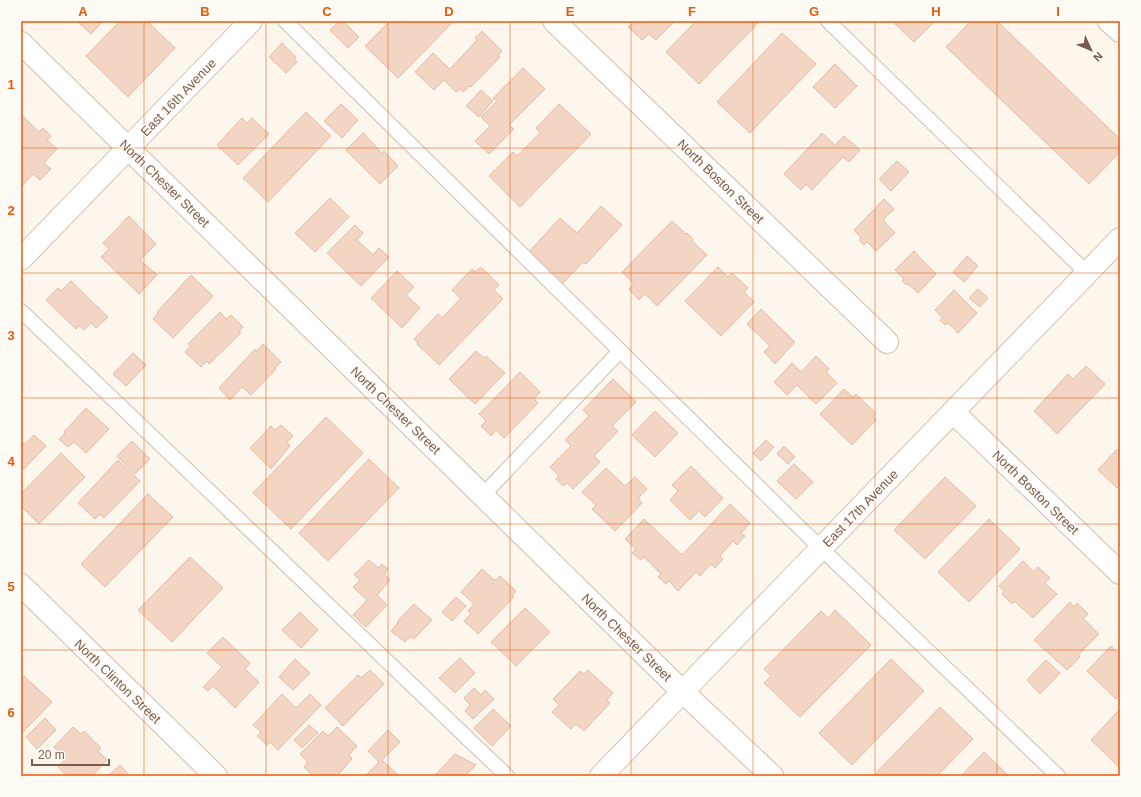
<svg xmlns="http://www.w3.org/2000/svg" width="1141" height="797" font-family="Helvetica,sans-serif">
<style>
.building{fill:#f3d5c3;stroke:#e6bba3}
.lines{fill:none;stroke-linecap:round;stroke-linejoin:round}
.lane-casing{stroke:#d1beb0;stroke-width:16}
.street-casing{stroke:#d1beb0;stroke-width:24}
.secondary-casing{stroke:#d6c0b0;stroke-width:24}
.lane{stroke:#fff;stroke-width:14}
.street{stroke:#fff;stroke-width:22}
.secondary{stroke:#fff;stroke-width:22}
.grid{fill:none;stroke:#e8590c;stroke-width:1;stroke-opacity:0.55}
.labels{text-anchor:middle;stroke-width:3;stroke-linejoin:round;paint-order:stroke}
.street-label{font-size:13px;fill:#7a5c4d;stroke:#fffaf3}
.neatline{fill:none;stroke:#e8590c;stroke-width:1.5}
.grid-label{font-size:13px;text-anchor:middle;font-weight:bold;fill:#e8590c}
</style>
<rect width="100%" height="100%" fill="#fdf6ec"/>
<g class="building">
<polygon points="77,21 103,21 91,34"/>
<polygon points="120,21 147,21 175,48 128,97 86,56"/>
<polygon points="340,21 343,21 359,37 348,48 330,30"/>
<polygon points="390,21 454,21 398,78 365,46"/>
<polygon points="635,21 675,21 656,40 649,34 642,40 628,27"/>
<polygon points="696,21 760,21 699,84 666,52"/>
<polygon points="892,21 935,21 914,42"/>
<polygon points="971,21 997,21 1120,139 1120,152 1089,184 946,47"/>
<polygon points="482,31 502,51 498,56 500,57 471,87 470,86 463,92 460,89 456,92 444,80 434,90 415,72 433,53 450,69 477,40 475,38"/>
<polygon points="782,33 816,64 750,133 717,102"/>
<polygon points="282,43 296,57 294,58 297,62 286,73 269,57"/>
<polygon points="835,64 857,86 835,108 813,87"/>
<polygon points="523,68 545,89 509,125 514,129 489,154 475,141 490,126 481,117 497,101 493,98"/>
<polygon points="481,90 493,101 479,117 466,106"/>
<polygon points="341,104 358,120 342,138 324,121"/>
<polygon points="559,104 591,134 520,207 489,176 513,152 517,156 540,133 536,128"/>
<polygon points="306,112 331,136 268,202 243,178"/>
<polygon points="21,114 39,132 43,128 51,136 47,140 57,149 44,163 51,169 40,180 33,174 21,187"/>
<polygon points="242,118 247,123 252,118 269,134 238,165 217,145"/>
<polygon points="363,133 382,153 384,151 398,166 380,184 346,150"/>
<polygon points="822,133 835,145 844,136 860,150 849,162 843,157 812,190 806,184 801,190 784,174"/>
<polygon points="897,161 909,172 891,191 879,179"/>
<polygon points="330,198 349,217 315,252 295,233"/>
<polygon points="884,199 894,209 883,220 895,233 876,251 867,242 864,245 859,240 861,238 854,230"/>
<polygon points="601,206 622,225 586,264 583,262 562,284 528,253 560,218 577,233"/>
<polygon points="129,216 156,244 140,260 157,275 139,294 101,257 109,249 103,243"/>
<polygon points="672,221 686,234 687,233 693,239 692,241 707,255 657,306 645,294 639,300 629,289 634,284 622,272"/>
<polygon points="355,225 363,233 357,240 373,255 379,248 389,257 361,286 327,253"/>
<polygon points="914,251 936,274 918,293 908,284 907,285 902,281 904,279 895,270"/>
<polygon points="967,256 978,266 964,282 953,272"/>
<polygon points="481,267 499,285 494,290 503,299 439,365 417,344 418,343 414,339 438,314 442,318 461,298 452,290 472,269 475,272"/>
<polygon points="718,267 728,277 732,273 748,288 744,292 754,302 721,336 685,301"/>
<polygon points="397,271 414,287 406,295 420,308 402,328 371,298"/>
<polygon points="191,275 213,296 173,338 153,319 158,313 157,312"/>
<polygon points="71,281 108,317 96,328 91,323 84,330 79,326 76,329 46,300 58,288 61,291"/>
<polygon points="978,289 988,298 980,307 969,298"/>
<polygon points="954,290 977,313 958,333 948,323 945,325 940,320 943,318 935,310"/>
<polygon points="761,309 795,342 775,364 764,352 770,346 747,324"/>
<polygon points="220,312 226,319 231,315 243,327 239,332 241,333 209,364 207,361 201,367 185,352 191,346 188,344"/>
<polygon points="263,344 281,362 275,368 276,369 251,395 242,387 230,400 219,388 255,349 257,351"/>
<polygon points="476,351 484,358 486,356 505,373 475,404 449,379"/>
<polygon points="133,353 146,365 126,386 113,374"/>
<polygon points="816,356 829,369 826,372 837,383 816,404 797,385 787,395 774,382 792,363 801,372"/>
<polygon points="1086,366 1105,384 1057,434 1034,411 1068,374 1073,379"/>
<polygon points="520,372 540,392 534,399 538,403 504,438 496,430 491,436 481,426 486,421 479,414"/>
<polygon points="613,379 636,402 612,426 618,431 594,456 600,462 573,489 567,483 563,486 556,479 559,476 550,467 571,446 565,440 589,416 583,410"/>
<polygon points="844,389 853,397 856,394 876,413 873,416 876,420 852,445 820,414"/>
<polygon points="86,408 109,429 86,453 74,442 68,447 59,439 65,433 64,432"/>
<polygon points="655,411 678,433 655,457 632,435"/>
<polygon points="326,417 363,453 291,529 253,493"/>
<polygon points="281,425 293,436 287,442 290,446 271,469 250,448 271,426 275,430"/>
<polygon points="34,435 46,446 24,469 21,466 21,441 25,444"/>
<polygon points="766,440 774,447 761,461 753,453"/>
<polygon points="132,441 150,459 135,474 117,456"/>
<polygon points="784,446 795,457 788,464 777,454"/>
<polygon points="1117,449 1120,452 1120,485 1117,488 1098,470"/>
<polygon points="61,453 85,477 39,524 21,506 21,494"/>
<polygon points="369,459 399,488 328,561 299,533"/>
<polygon points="118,460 140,481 104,518 100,514 95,519 78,503"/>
<polygon points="794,464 813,482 796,499 777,481"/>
<polygon points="691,466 723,498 705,517 699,511 690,520 670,500 678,491 672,485"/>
<polygon points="606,468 625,486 635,477 647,489 638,498 642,503 615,531 592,509 596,505 582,492"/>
<polygon points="945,477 976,506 925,559 894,530"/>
<polygon points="148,494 173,517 105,587 81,564"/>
<polygon points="730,504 750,523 741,533 745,536 737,545 733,541 720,556 723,559 715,568 711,564 700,576 696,572 678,591 669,581 666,584 658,577 661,574 644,557 641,560 632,553 636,549 625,539 644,519 682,555"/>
<polygon points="989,519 1020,549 969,602 938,572"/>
<polygon points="190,557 223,588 172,642 138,610"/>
<polygon points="369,560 378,568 382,564 388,569 384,574 390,580 377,595 387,605 366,627 353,615 367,600 353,587 360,580 354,575"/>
<polygon points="1023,561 1034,572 1038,567 1050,578 1045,583 1057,594 1033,618 1014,601 1012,604 1002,594 1004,591 999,586"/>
<polygon points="482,569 494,580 495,579 496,580 500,576 516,591 512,596 514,597 478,634 464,621 471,614 468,611 474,604 461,592"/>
<polygon points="456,597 466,606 452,621 442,612"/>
<polygon points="1070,602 1074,607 1077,603 1088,614 1083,618 1099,634 1078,655 1080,657 1067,670 1034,640"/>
<polygon points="414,604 432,620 414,639 411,636 405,642 391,631 398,623 397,622"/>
<polygon points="525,608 550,632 516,666 491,642"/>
<polygon points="835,610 871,645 800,717 764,683 771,676 764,669 821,611 828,618"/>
<polygon points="300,612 318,630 301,648 282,630"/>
<polygon points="223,637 250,663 245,669 259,682 235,708 213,686 208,691 203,687 222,667 207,653"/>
<polygon points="1111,646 1120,655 1120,695 1116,699 1087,671"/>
<polygon points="460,658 475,673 455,693 439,678"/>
<polygon points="295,659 310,673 293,690 279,677"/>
<polygon points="891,659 924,691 852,765 819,733"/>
<polygon points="1046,660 1060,673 1040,694 1027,680"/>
<polygon points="370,670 384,684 343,726 325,708 358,675 361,678"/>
<polygon points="588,670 613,693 607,700 610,703 584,731 576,724 571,729 552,712 559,705 553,699 580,671 584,674"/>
<polygon points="24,676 52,702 22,733 21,679"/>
<polygon points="474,688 481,695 485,690 494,699 473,719 465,711 470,705 464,698"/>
<polygon points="282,694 296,708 310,694 321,705 278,750 270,742 267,745 257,736 261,732 253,725"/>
<polygon points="940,707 973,739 937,776 873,776"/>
<polygon points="493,709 511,726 492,746 474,728"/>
<polygon points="1120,709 1120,768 1091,740"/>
<polygon points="45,718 56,730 37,749 26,737"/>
<polygon points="309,725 318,733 302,748 294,740"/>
<polygon points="73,727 81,734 84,731 101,748 98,751 107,760 92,776 67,776 58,767 66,758 54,747"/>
<polygon points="337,727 357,746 349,755 352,759 337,776 313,776 304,767 308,762 300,754 323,731 328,736"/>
<polygon points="388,730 400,742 382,760 399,776 365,776 379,762 368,751"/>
<polygon points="984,752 1009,776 961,776"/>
<polygon points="455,754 476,765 465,776 434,776"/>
<polygon points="120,765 130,776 108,776"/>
</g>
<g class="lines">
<defs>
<g id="lane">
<polyline points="285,21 800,528 1058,776"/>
<polyline points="828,21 1087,273"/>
<polyline points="21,311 507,776"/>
<polyline points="483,495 620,351"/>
</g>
<g id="street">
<polyline points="554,21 887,342"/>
<polyline points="1109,21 1120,31"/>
<polyline points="21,43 683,692 772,776"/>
<polyline points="21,259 251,21"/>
<polyline points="953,412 1120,573"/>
<polyline points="21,585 216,776"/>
</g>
<polyline id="secondary" points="601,776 1120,239"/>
</defs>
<use href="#lane" class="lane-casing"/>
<use href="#street" class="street-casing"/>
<use href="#secondary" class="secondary-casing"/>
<use href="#lane" class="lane"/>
<use href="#street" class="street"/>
<use href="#secondary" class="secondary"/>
</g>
<path class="grid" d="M144 21V776M266 21V776M388 21V776M510 21V776M631 21V776M753 21V776M875 21V776M997 21V776M21 148H1120M21 273H1120M21 398H1120M21 524H1120M21 650H1120"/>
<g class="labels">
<g class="street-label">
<text transform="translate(178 97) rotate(-46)" y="5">East 16th Avenue</text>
<text transform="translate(721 181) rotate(44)" y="5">North Boston Street</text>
<text transform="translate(165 183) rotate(44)" y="5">North Chester Street</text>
<text transform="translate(396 410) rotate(44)" y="5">North Chester Street</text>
<text transform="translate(1036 492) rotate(44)" y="5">North Boston Street</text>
<text transform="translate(860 508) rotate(-46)" y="5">East 17th Avenue</text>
<text transform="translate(627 637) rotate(44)" y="5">North Chester Street</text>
<text transform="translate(118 681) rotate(44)" y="5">North Clinton Street</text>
</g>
</g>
<rect width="1141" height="797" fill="none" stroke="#fffaf3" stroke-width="44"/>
<g transform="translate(1091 50) rotate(134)" stroke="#fffaf3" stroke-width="3" paint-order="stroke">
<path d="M0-3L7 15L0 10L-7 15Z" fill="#7a5c4d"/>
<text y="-6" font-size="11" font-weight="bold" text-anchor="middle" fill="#7a5c4d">N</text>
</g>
<path d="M32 759v6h77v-6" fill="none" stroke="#7a5c4d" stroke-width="2"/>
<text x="38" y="759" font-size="12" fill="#7a5c4d" stroke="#fffaf3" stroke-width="3" paint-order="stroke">20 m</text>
<rect x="22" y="22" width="1097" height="753" class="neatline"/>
<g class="grid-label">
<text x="83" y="16">A</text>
<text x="205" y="16">B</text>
<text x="327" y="16">C</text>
<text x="449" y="16">D</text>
<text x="570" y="16">E</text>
<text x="692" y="16">F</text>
<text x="814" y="16">G</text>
<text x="936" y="16">H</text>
<text x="1058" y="16">I</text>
<text x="11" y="89">1</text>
<text x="11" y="215">2</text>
<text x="11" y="340">3</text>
<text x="11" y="466">4</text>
<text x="11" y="591">5</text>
<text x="11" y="717">6</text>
</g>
</svg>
